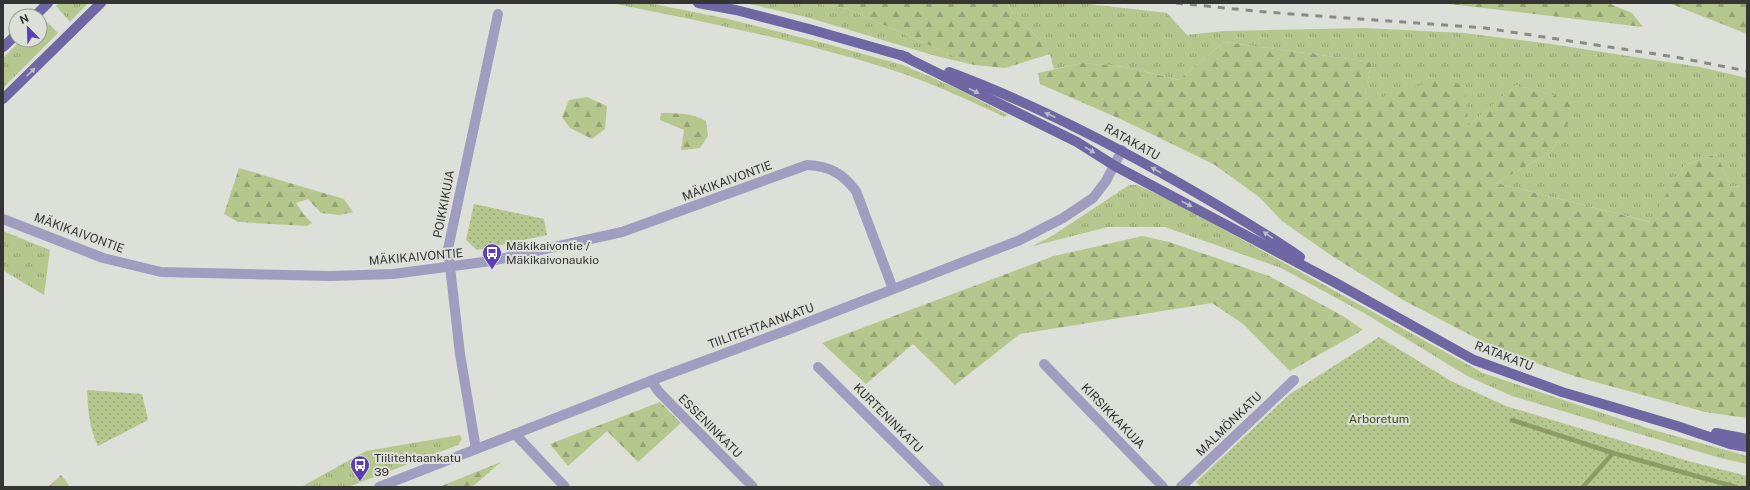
<svg xmlns="http://www.w3.org/2000/svg" width="1750" height="490" font-family="'Public Sans',sans-serif">
<style>
.grass{fill:url(#grass-tufts)}
.forest{fill:url(#forest-firs)}
.park{fill:url(#park-dots)}
.lines{fill:none;stroke-linecap:round;stroke-linejoin:round}
.stream{stroke:#8c9c63;stroke-width:4.5}
.minor{stroke:#a09ec0;stroke-width:10}
.major{stroke:#6e67a3;stroke-width:10}
.rail{stroke:#8a8b87;stroke-width:3;stroke-dasharray:7 7;stroke-linecap:butt}
.oneway{fill:#bcbbc9}
.labels{text-anchor:middle;stroke-width:4;stroke-linejoin:round;paint-order:stroke}
.street-label{font-size:12px;fill:#353533;stroke:#dddfd9}
.poi-label{font-size:12px;fill:#353533;stroke:#dddfd9;text-anchor:start}
.park-label{font-size:12px;fill:#414f15;stroke:#dddfd9}
</style>
<defs>
<pattern id="grass-tufts" width="24" height="20" patternUnits="userSpaceOnUse"><rect width="24" height="20" fill="#b6c78d"/><path d="M3 7l-1-3M5 7V3M7 7l1-3M15 17l-1-3M17 17v-4M19 17l1-3" fill="none" stroke="#95a274"/></pattern>
<pattern id="forest-firs" width="22" height="20" patternUnits="userSpaceOnUse"><rect width="22" height="20" fill="#b6c78d"/><path d="M5 1l3.5 6h-7zM16 11l3.5 6h-7z" fill="#95a274"/></pattern>
<pattern id="park-dots" width="8" height="8" patternUnits="userSpaceOnUse"><rect width="8" height="8" fill="#b6c78d"/><path d="M2 2h.1M6 6h.1" fill="none" stroke="#95a274" stroke-width="1.8" stroke-linecap="round"/></pattern>
</defs>
<rect width="100%" height="100%" fill="#dddfd9"/>
<g class="grass">
<polygon points="59,3 88,3 70,22 56,6"/>
<path d="M611 3H649L728 19 827 44 903 65 956 88 1008 115 1005 117C972 102 939 86 904 74 809 42 709 23 611 3Z"/>
<polygon points="745,3 815,3 848,9 974,65 936,56 806,17"/>
<polygon points="1008,3 1080,3 1167,13 1187,35 1223,31 1364,28 1464,33 1544,43 1700,67 1747,78 1747,187 1730,186 1717,154 1684,165 1651,222 1496,183 1551,152 1579,103 1516,85 1468,126 1392,93 1369,104 1365,92 1372,62 1224,42 1179,80 1126,67 1082,63 1054,69 1048,47 1013,14"/>
<polygon points="43,18 58,33 3,88 3,58 21,40 40,40 40,21"/>
<polygon points="1129,185 1137,185 1176,203 1483,373 1650,429 1747,456 1747,464 1720,458 1512,396 1469,377 1364,313 1281,268 1165,227 1108,227 1033,246 1052,236"/>
<polygon points="3,231 50,250 44,295 4,271"/>
<polygon points="460,435 462,439 458,445 348,487 301,487 366,451"/>
</g>
<g class="forest">
<polygon points="815,3 1008,3 1013,14 1048,47 1050,54 1005,68 974,65 848,9"/>
<polygon points="1441,3 1608,3 1632,13 1643,27"/>
<polygon points="1669,3 1747,3 1747,34"/>
<polygon points="1224,42 1372,62 1365,92 1370,103 1392,93 1439,80 1465,85 1468,126 1516,85 1580,103 1551,152 1496,183 1650,222 1684,165 1717,154 1730,186 1747,187 1747,418 1705,412 1577,377 1503,352 1403,300 1332,256 1282,221 1259,197 1215,165 1127,122 1040,84 1038,73 1082,63 1126,67 1179,80"/>
<polygon points="587,97 607,106 605,129 592,139 570,128 562,117 569,100"/>
<path d="M661 113C676 113 693 113 706 121L708 136 700 148 681 150 684 130 660 120Z"/>
<polygon points="239,168 344,199 353,212 340,215 321,213 308,199 296,203 304,215 312,223 307,226 238,222 224,214"/>
<polygon points="1143,236 1169,242 1269,276 1343,316 1363,330 1290,371 1243,324 1212,303 1020,334 955,385 913,344 866,384 822,343 1054,256"/>
<polygon points="660,402 681,423 638,462 607,431 568,466 550,444"/>
<polygon points="501,462 472,487 439,487"/>
<polygon points="61,475 69,485 66,487 48,487"/>
</g>
<g class="park">
<polygon points="474,204 544,219 547,235 477,250 466,240"/>
<polygon points="1379,337 1451,381 1506,406 1692,462 1747,476 1747,487 1201,487 1196,482 1290,394"/>
<path d="M87 390 142 394 148 420 98 446C89 428 88 410 87 390Z"/>
</g>
<g class="lines">
<g class="stream">
<polyline points="1512,420 1613,453 1736,487"/>
<polyline points="1583,487 1613,453"/>
</g>
<g class="minor">
<path d="M3 219 103 258 161 272 331 276 393 274 491 261 622 232 807 165C830 166 843 174 856 191L893 289"/>
<polyline points="1044,364 1163,487"/>
<polyline points="818,367 939,487"/>
<polyline points="651,381 659,392 753,487"/>
<polyline points="515,434 565,487"/>
<polyline points="476,449 460,354 448,249 498,14"/>
<polyline points="379,487 658,378 785,331 1020,240 1063,218 1093,198 1106,181 1122,150"/>
<polyline points="1181,487 1294,380"/>
</g>
<g class="major">
<polyline points="698,3 736,10 809,29 907,57"/>
<polyline points="35,16 48,3"/>
<polyline points="3,47 16,35"/>
<polyline points="901,55 1077,142 1115,166 1334,282 1474,360 1562,392 1677,426 1730,444 1747,447"/>
<path d="M949 72C1030 102 1106 141 1181 184 1221 207 1261 230 1300 257"/>
<polyline points="3,99 101,3"/>
<polyline points="1716,433 1747,439"/>
</g>
<polyline class="rail" points="1176,3 1265,12 1485,28 1675,57 1747,71"/>
</g>
<defs><path id="oneway-solid" d="M-6-.8H1V-3.2L6.5 0L1 3.2V.8H-6Z"/></defs>
<g class="oneway">
<use href="#oneway-solid" transform="translate(31 72) rotate(-44)"/>
<use href="#oneway-solid" transform="translate(974 91) rotate(26)"/>
<use href="#oneway-solid" transform="translate(1050 115) rotate(-156)"/>
<use href="#oneway-solid" transform="translate(1090 150) rotate(32)"/>
<use href="#oneway-solid" transform="translate(1156 170) rotate(-150)"/>
<use href="#oneway-solid" transform="translate(1187 204) rotate(28)"/>
<use href="#oneway-solid" transform="translate(1268 235) rotate(-145)"/>
</g>
<defs>
<symbol id="bus-pin" viewBox="-11 -11 22 30"><path d="M0 17L-7.5 6A9.5 9.5 0 1 1 7.5 6Z" fill="#5a3eb6" stroke="#dddfd9"/><path d="M-5-6H5V4H4V6H2V4H-2V6H-4V4H-5ZM-3.5-4V0h7V-4ZM-3.5 1.2v1.5H-2V1.2ZM2 1.2v1.5H3.5V1.2Z" fill="#fff"/></symbol>
</defs>
<g fill-rule="evenodd">
<use href="#bus-pin" x="481" y="242" width="22" height="30"/>
<use href="#bus-pin" x="349" y="454" width="22" height="30"/>
</g>
<g class="labels">
<g class="street-label">
<text transform="translate(1132 142) rotate(29)" y="4">RATAKATU</text>
<text transform="translate(727 181) rotate(-20)" y="4">MÄKIKAIVONTIE</text>
<text transform="translate(444 204) rotate(-79)" y="4">POIKKIKUJA</text>
<text transform="translate(79 233) rotate(20)" y="4">MÄKIKAIVONTIE</text>
<text transform="translate(416 257) rotate(-5)" y="4">MÄKIKAIVONTIE</text>
<text transform="translate(761 326) rotate(-20)" y="4">TIILITEHTAANKATU</text>
<text transform="translate(1504 356) rotate(21)" y="4">RATAKATU</text>
<text transform="translate(1113 416) rotate(46)" y="4">KIRSIKKAKUJA</text>
<text transform="translate(888 418) rotate(45)" y="4">KURTENINKATU</text>
<text transform="translate(1229 424) rotate(-44)" y="4">MALMÖNKATU</text>
<text transform="translate(710 426) rotate(45)" y="4">ESSENINKATU</text>
</g>
<g class="poi-label">
<text x="506" y="250">Mäkikaivontie /<tspan x="506" dy="14">Mäkikaivonaukio</tspan></text>
<text x="374" y="462">Tiilitehtaankatu<tspan x="374" dy="14">39</tspan></text>
</g>
<g class="park-label">
<text x="1379" y="423">Arboretum</text>
</g>
</g>
<rect width="1750" height="490" fill="none" stroke="#353533" stroke-width="8"/>
<g transform="translate(28 28) rotate(337)"><circle r="19" fill="#dddfd9" stroke="#9a9b97"/>
<path d="M0-3L7 15L0 10L-7 15Z" fill="#5a3eb6"/>
<text y="-6" font-size="11" font-weight="bold" text-anchor="middle" fill="#353533">N</text>
</g>
</svg>
